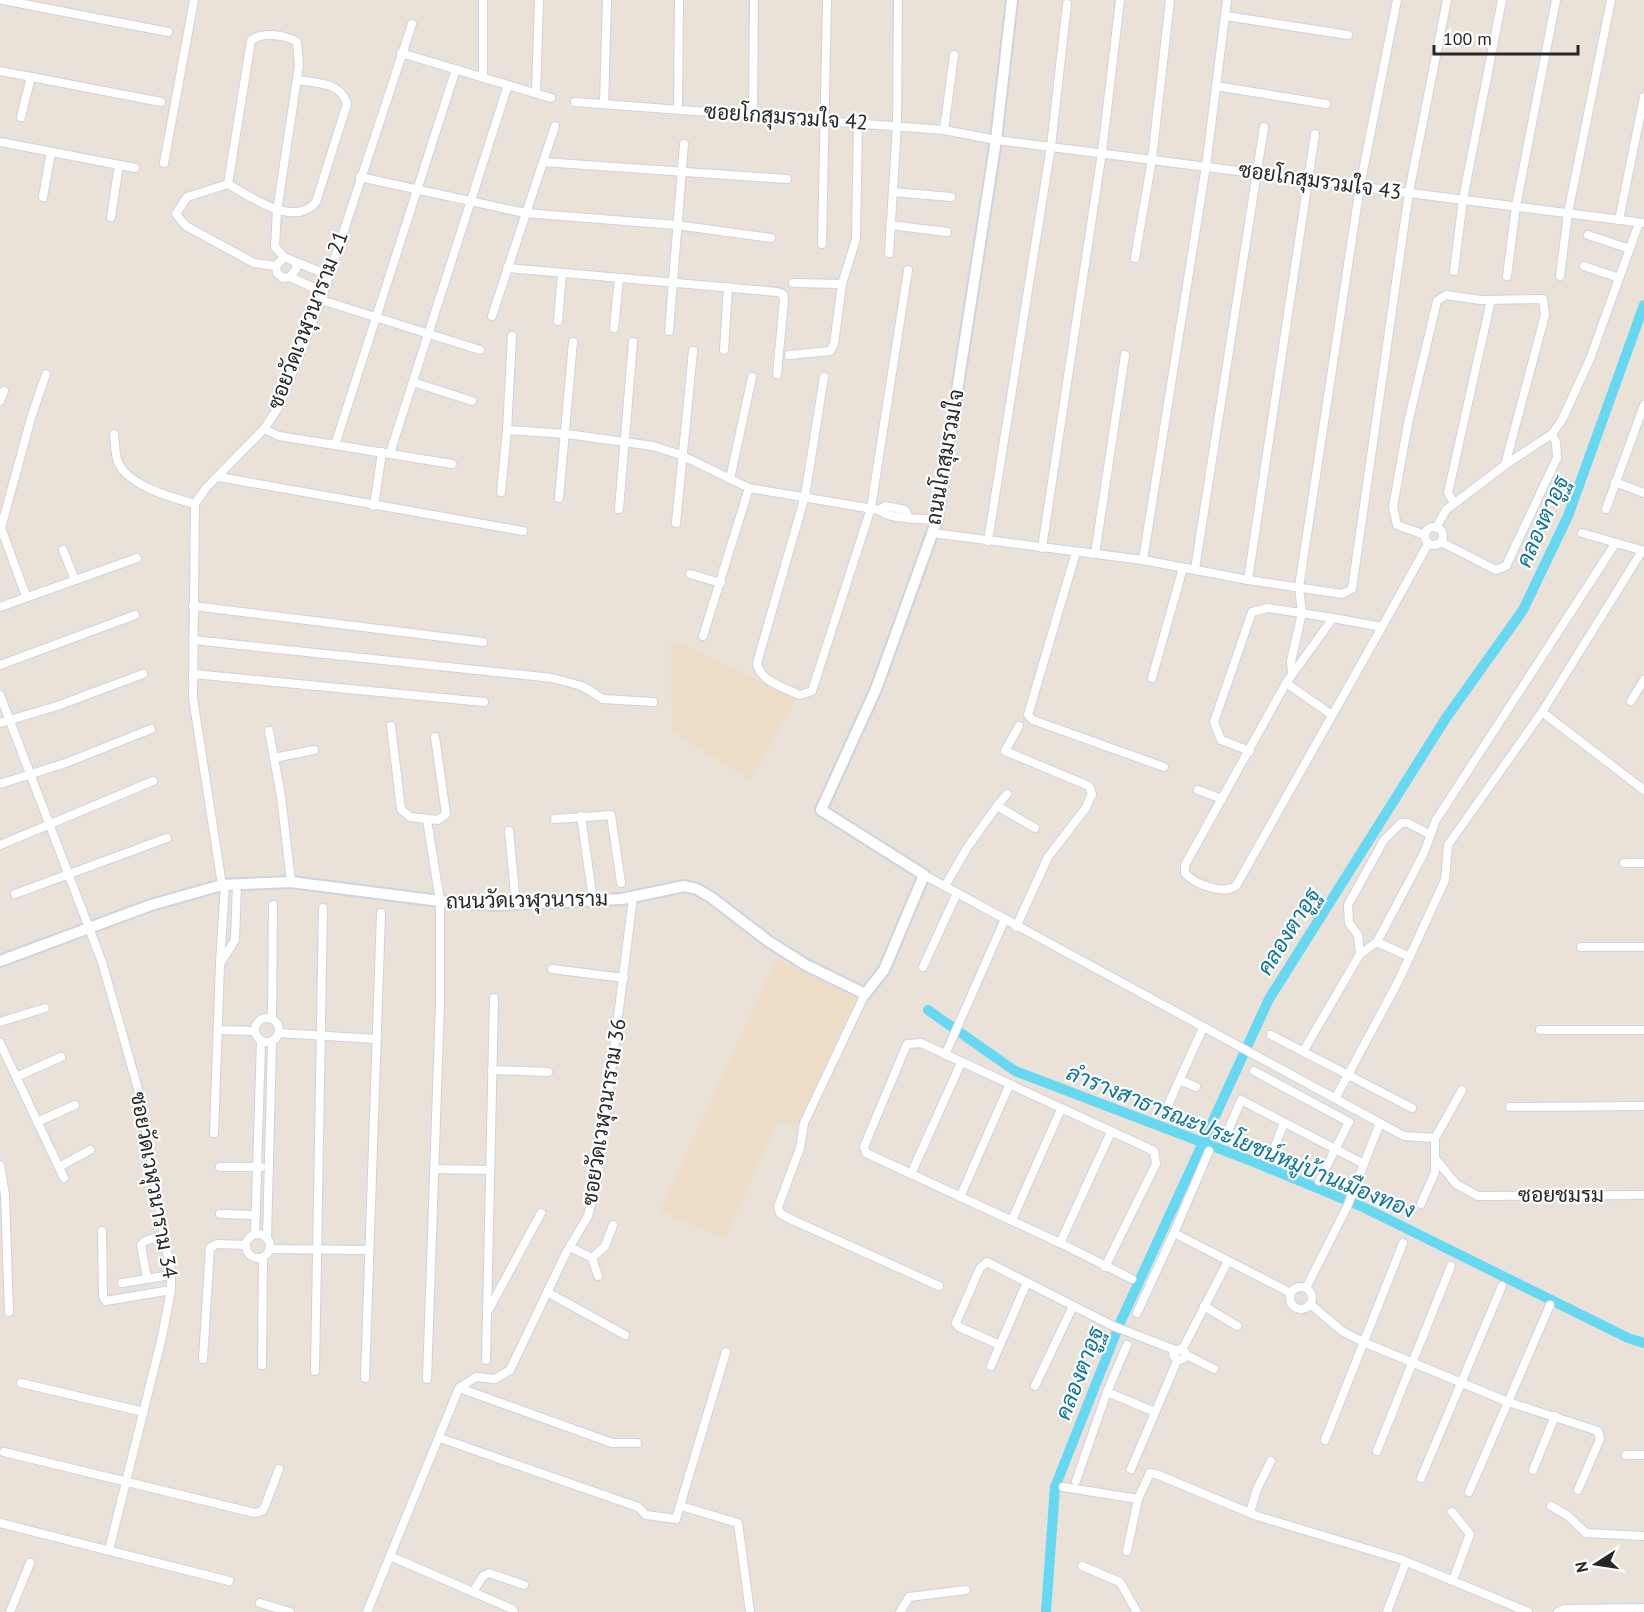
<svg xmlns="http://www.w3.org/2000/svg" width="1644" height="1612" font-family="'PT Sans',Sarabun,sans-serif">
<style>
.education{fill:#edddc6}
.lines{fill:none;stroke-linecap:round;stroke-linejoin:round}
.canal{stroke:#66d8f1;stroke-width:10}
.street-casing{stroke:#cdd3e1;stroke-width:10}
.secondary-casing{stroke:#cdd3e1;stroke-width:14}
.street{stroke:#fff;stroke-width:8}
.secondary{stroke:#fff;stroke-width:10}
.labels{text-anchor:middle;stroke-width:4.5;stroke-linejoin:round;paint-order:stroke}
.street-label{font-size:21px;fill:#272727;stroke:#fff}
.water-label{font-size:22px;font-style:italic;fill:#097499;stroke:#fff}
</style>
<rect width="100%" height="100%" fill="#eae1d8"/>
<g class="education">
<polygon points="671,639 796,699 751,780 672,731"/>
<polygon points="776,959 856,998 796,1127 778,1121 725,1239 660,1211"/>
</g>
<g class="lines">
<g class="canal">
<polyline points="928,1010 1015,1071 1249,1160 1363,1207 1628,1338 1644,1343"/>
<polyline points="1046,1612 1055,1487 1120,1323 1269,999 1446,718 1523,610 1568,516 1644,305"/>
</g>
<defs>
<g id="street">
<polyline points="3,0 168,32"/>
<polyline points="1226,16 1348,35"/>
<polyline points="401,53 551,98"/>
<polyline points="0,71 161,102"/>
<polyline points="483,77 483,0"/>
<polyline points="1216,86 1326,104"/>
<polyline points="536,93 539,0"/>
<polyline points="575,102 944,130 996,140 1644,223"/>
<polyline points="604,104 607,0"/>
<polyline points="678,109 679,0"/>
<polyline points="753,114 754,0"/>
<polyline points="21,117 31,77"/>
<polyline points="944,130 954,55"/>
<polyline points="0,142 135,168"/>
<polyline points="543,162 787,179"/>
<polyline points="164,163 194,0"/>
<polyline points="360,177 525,213 676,225 771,238"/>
<path d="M228 184 251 41C260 31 286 35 297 42L299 65 277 211 275 247 284 257"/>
<polyline points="893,192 951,197"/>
<polyline points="43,197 51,152"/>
<polyline points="111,217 119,165"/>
<polyline points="1619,220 1644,97"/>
<polyline points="890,225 947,232"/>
<polyline points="1588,235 1630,249"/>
<polyline points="822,244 827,0"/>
<polyline points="889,253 897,125 898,0"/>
<polyline points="1135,258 1152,159 1170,0"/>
<polyline points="296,263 296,269 290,277 283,278 277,273 276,266 284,257 328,275"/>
<path d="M276 266 254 263 186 226 176 214 187 197 228 184C250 196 294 229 316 202L347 104C341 82 317 83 297 80"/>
<polyline points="1584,266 1619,278"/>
<polyline points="507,268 777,292 783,294 784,300 777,374"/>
<polyline points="1454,271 1463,199 1502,0"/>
<polyline points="1507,276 1516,206 1556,0"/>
<polyline points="1560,276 1568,213 1611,0"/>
<polyline points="290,277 323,292"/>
<polyline points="793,283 842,284"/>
<polyline points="321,300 480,350"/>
<polyline points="492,316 555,126"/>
<polyline points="558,321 562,273"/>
<polyline points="614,328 619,278"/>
<polyline points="669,331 684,144"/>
<polyline points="724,350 728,287"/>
<polyline points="789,355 830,351 834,344 842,284 856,239 858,123"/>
<path d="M824 377 805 496 757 663C759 681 785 688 800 695L812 691 871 508 908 270"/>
<polyline points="413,382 472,401"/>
<polyline points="0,401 4,391"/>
<polyline points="264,429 279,436 452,464"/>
<polyline points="507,430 512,336"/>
<path d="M114 434C115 443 115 455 118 462 128 486 173 498 195 504"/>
<polyline points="335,445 456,69"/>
<polyline points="390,453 508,85"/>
<polyline points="1505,465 1552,434 1562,420 1590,359 1639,223"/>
<polyline points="219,477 523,531"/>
<polyline points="730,479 752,377"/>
<polyline points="1615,482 1644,493"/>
<path d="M501 492 507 430 567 434 653 446 681 455 749 488 879 510C889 520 921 518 937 520"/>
<polyline points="559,498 573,342"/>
<polyline points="1454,503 1448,493 1491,300"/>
<polyline points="374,506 382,452"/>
<polyline points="619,509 633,342"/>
<polyline points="1606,509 1644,405"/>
<polyline points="879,510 885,506 905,510 908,516"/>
<polyline points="676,523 693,351"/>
<circle cx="1434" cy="536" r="9"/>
<polyline points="932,533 1143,560 1248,580 1342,594 1352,589 1409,192 1447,0"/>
<polyline points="1582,533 1644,551"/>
<polyline points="1425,535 1397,525 1393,507 1408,423 1437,301 1446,295 1481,300 1543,299 1545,315 1505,465 1446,510 1436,528"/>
<polyline points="988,541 1051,146 1067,4"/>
<polyline points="1441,542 1496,570 1506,566 1557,458 1556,442 1552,434"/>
<polyline points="1042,548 1102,152 1120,0"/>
<polyline points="63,550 75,580"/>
<polyline points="1076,552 1028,715 1033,720 1164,767"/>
<polyline points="1095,554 1125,355"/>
<polyline points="1143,560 1206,166 1227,0"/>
<polyline points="1195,569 1264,127"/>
<polyline points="690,574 721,583"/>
<polyline points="1248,580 1315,134"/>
<polyline points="26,596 1,528 31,418 46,374"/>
<polyline points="193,606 483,642"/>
<polyline points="0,607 137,558"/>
<path d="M1333 618 1382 627 1236 886C1223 895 1194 884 1185 873V865L1286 683Z"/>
<polyline points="1382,627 1428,544"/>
<polyline points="703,636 749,488"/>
<polyline points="193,640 552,678 582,686 603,699 653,702"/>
<polyline points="0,665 135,615"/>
<polyline points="193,674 484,702"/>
<polyline points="1292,674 1291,661 1302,613 1299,587 1360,186 1397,0"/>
<polyline points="1152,678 1183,568"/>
<polyline points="1286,683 1332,715"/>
<polyline points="0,695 102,962 140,1096 171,1275 171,1290 162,1337 109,1550"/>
<polyline points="1631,701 1644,680"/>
<polyline points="1542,712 1644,790"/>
<polyline points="0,723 57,706 143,674"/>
<polyline points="391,726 401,809 410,817 438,820 446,814 435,737"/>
<polyline points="269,731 281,796 291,882"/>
<polyline points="1250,751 1221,740 1214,722 1252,612 1268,608 1333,618"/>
<polyline points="274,758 314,750"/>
<polyline points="0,784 66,763 151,729"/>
<polyline points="1198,790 1222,799"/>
<polyline points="997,806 1007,794"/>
<polyline points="581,816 593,900"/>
<polyline points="555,819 611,815 621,883"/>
<polyline points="509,831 516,904"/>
<polyline points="0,845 153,781"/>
<polyline points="1624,863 1644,863"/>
<polyline points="924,875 1404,1136 1435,1138 1435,1158 1456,1184 1478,1196 1644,1195"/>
<polyline points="225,884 220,964 235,940 237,884"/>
<polyline points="222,885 193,698 195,504 206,488 264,429 280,405 321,300 412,24"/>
<polyline points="945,886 967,848 997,806 1035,828"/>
<polyline points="15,894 167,838"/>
<polyline points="1016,927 1048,857 1085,809 1092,794 1089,786 1005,751 1019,726"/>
<polyline points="1377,942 1410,957"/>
<polyline points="1581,947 1644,947"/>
<polyline points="1360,954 1358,935 1349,923 1348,905 1384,840 1401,823 1408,823 1429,834"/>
<polyline points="923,967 957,893"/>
<polyline points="552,969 624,978"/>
<polyline points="865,994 804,1123 800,1148 778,1207 780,1213 788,1218 939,1286"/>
<circle cx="267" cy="1030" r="12"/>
<polyline points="272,1019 273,905"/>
<polyline points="0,1022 45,1008"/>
<polyline points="218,1030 255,1031"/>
<polyline points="1540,1030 1644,1030"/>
<polyline points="279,1033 376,1039"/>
<polyline points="1271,1035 1412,1108"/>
<polyline points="0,1043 64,1178"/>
<polyline points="1304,1050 1360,954 1377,942 1424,853 1436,820 1615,544"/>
<polyline points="945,1055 1005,919"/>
<polyline points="492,1070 548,1072"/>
<polyline points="1254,1071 1349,1122 1319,1181"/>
<polyline points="16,1077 61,1057"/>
<polyline points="1180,1080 1196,1087"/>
<polyline points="1336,1097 1398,982 1445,880 1448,845 1542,712 1642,551"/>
<polyline points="1168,1105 1203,1028"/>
<polyline points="1510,1107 1644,1106"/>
<polyline points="37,1122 75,1105"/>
<polyline points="214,1133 220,964"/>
<polyline points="1225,1138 1241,1100 1364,1164"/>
<polyline points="1435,1138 1462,1090"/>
<polyline points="1270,1159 1284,1123"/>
<polyline points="0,1165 5,1195 9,1312"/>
<polyline points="59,1167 90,1150"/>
<polyline points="220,1167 261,1167"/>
<polyline points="434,1169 490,1170"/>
<polyline points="911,1174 961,1063"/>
<polyline points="960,1197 1009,1086"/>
<polyline points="1421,1204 1435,1172 1435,1158"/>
<polyline points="220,1214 256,1215"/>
<polyline points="1012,1220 1061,1109"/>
<polyline points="102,1231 103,1297 106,1301 171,1290"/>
<polyline points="1174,1233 1209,1151"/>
<circle cx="258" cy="1246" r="12"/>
<polyline points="255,1234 261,1041"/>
<polyline points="267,1238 272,1042"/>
<polyline points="1060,1243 1111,1132"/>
<polyline points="570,1247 592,1258 598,1276"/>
<polyline points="270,1249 369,1250"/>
<polyline points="592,1258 605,1246 613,1225"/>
<polyline points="1105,1267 1156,1164 1154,1151 921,1043 907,1044 868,1137 864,1147 866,1153 1060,1243 1132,1279"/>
<polyline points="147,1278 141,1245 145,1241 164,1235"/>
<polyline points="122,1283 171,1275"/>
<circle cx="1301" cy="1298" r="11"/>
<polyline points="1306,1288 1347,1207 1380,1123"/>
<polyline points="547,1292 625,1335"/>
<polyline points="1310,1304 1342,1331 1363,1342 1508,1402 1598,1431 1600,1439 1578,1490"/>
<polyline points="1204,1306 1237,1326"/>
<polyline points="489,1309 541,1213"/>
<polyline points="1137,1313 1174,1233 1291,1293"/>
<polyline points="1000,1345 959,1327 956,1323 980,1268 987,1262 1113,1326 1175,1350"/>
<polyline points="1182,1350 1228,1261"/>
<polyline points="1185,1354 1214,1369"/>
<polyline points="203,1359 210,1248 217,1244 246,1245"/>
<polyline points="486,1360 494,998"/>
<polyline points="262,1365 263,1258"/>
<polyline points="991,1366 1027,1282"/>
<polyline points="315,1371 323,908"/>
<polyline points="365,1378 381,913"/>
<polyline points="427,1379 440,1003 440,901 427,820"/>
<polyline points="21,1383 144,1412"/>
<polyline points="1035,1386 1073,1306"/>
<polyline points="459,1388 612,1443 637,1443"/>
<polyline points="1107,1392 1155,1412"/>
<polyline points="440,1438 638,1507 646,1515 676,1519 726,1352"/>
<polyline points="1325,1440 1403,1243"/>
<polyline points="1377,1451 1451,1266"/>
<polyline points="4,1452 255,1513 262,1511 265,1506 279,1469"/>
<polyline points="1626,1455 1644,1455"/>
<polyline points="1131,1469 1177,1361 1185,1358 1185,1352 1180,1349 1173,1355 1177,1361"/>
<polyline points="1533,1470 1555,1416"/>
<polyline points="1421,1478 1502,1286"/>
<polyline points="1076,1481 1107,1392 1127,1345"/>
<polyline points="1063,1487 1138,1499 1150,1473 1156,1474 1257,1516 1400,1559 1528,1612"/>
<polyline points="1469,1492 1550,1305"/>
<polyline points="681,1506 738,1523 750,1612"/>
<polyline points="1551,1506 1568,1516 1586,1533 1644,1536"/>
<polyline points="1250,1512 1257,1489 1271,1461"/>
<polyline points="1452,1512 1470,1534 1453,1580"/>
<polyline points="0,1523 229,1581"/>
<polyline points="1127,1551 1138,1499"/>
<polyline points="390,1556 512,1609 514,1612"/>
<polyline points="1082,1566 1120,1582 1137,1612"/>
<polyline points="473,1592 483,1576 489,1573 524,1585"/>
<polyline points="260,1603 290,1612"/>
<polyline points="10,1612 30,1563"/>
<polyline points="367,1612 459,1388 476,1377 495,1379 510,1370 566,1253 588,1216 598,1176 633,897"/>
<polyline points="900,1612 909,1597 966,1590"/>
<polyline points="1387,1612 1406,1562"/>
<polyline points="1558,1612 1565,1609 1644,1608"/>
</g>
<polyline id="secondary" points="0,961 151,905 222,885 291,882 440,901 493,905 622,899 684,886 697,889 712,898 768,941 806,965 865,994 884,970 924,875 821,810 876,689 937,520 996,140 1012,0"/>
</defs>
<use href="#street" class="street-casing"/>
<use href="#secondary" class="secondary-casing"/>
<use href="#street" class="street"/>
<use href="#secondary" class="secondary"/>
</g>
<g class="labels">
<g class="street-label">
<text transform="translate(786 117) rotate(4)" y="7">ซอยโกสุมรวมใจ 42</text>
<text transform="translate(1320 181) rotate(8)" y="7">ซอยโกสุมรวมใจ 43</text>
<text transform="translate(308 320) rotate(-69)" y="7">ซอยวัดเวฬุวนาราม 21</text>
<text transform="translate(945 457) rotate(-80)" y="7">ถนนโกสุมรวมใจ</text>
<text transform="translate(527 900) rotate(-1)" y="7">ถนนวัดเวฬุวนาราม</text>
<text transform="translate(604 1112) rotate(-81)" y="7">ซอยวัดเวฬุวนาราม 36</text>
<text transform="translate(154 1185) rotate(80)" y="7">ซอยวัดเวฬุวนาราม 34</text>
<text x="1561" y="1202">ซอยชมรม</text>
</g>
<g class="water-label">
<text transform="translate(1542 521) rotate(-66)" y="8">คลองตาอูฐ</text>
<text transform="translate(1288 931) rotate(-58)" y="8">คลองตาอูฐ</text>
<text transform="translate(1241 1141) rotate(22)" y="8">ลำรางสาธารณะประโยชน์หมู่บ้านเมืองทอง</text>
<text transform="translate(1079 1373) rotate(-69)" y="8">คลองตาอูฐ</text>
</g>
</g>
<g transform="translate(1596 1564) rotate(258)" stroke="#ffffff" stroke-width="4.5" paint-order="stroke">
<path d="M0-4.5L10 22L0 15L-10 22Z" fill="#272727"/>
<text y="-9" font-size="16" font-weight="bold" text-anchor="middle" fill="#272727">N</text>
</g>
<path d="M1434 45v9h144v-9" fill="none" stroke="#272727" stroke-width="3"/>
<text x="1443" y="45" font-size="18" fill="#272727" stroke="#ffffff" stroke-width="4.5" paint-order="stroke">100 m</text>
</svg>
